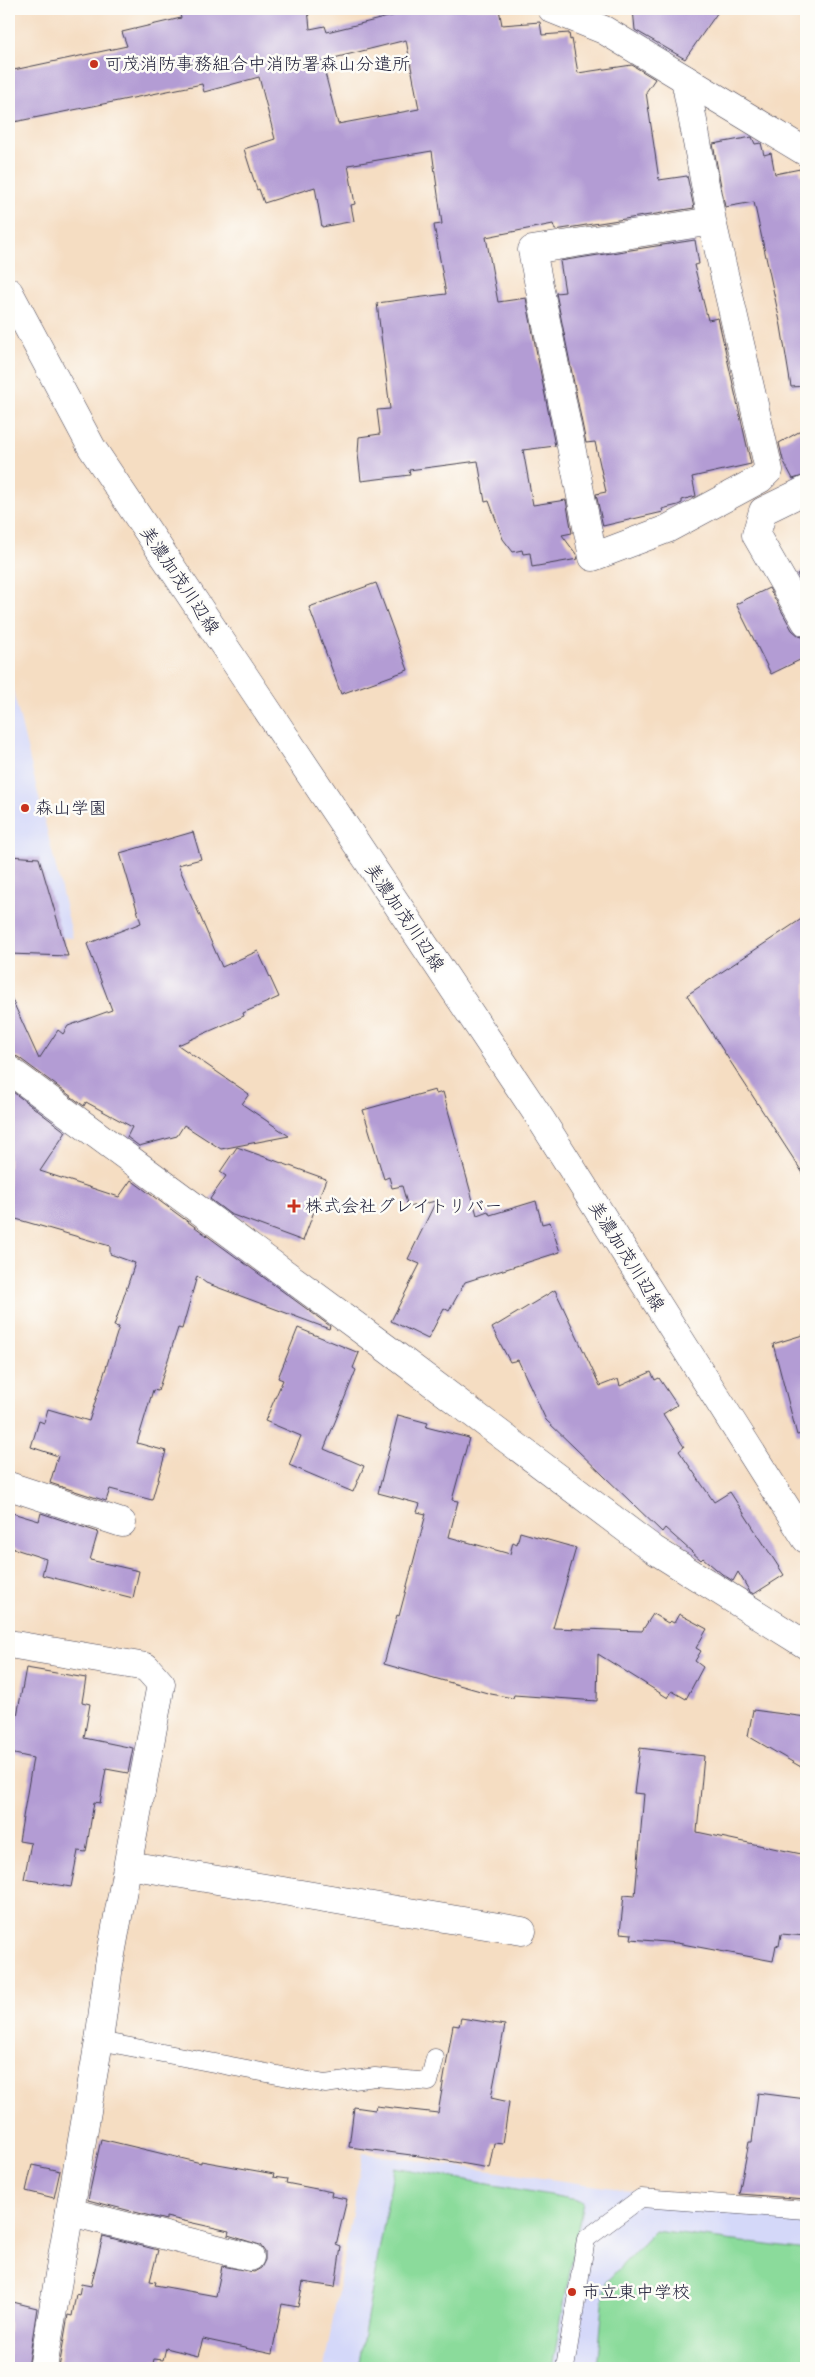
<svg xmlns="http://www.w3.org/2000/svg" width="815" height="2377" font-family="Caveat,'Klee One',sans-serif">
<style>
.built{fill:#d4d8f9}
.green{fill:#8bdb9b;stroke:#567e6b}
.building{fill:#b39cd4;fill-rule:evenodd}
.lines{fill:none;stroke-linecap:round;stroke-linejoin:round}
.service-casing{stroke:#423e4f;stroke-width:19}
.minor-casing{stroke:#423e4f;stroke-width:29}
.secondary-casing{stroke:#423e4f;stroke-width:29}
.service{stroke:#fff;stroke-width:18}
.minor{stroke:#fff;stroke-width:28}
.secondary{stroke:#fff;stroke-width:28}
.poi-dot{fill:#c8321e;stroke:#fdfcf7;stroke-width:2}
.labels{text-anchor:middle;stroke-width:5;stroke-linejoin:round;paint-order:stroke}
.poi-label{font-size:18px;fill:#22223b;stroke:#fdfcf7;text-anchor:start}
.street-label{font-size:18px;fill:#22223b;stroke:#fdfcf7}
</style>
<rect width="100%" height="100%" fill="#fdfcf7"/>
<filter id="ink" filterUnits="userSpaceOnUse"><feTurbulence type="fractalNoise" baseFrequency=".02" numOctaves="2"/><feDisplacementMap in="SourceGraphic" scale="10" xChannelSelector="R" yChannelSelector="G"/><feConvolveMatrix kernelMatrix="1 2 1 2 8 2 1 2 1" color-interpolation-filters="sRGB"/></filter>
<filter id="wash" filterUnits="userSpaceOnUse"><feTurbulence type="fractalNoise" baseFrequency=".0096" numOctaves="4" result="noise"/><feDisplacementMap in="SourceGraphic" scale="20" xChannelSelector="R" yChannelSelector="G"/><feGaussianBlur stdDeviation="1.12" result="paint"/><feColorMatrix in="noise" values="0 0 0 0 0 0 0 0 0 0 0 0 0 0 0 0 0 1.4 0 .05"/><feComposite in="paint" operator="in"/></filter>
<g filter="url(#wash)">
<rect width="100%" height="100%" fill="#f5ddc2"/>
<g class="built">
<polygon points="9,682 11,682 73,938 9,934"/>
<polygon points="363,2153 806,2215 806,2368 324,2368"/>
</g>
<g class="green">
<polygon points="394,2167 583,2201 552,2368 358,2368"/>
<polygon points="655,2231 806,2250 806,2368 597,2368 605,2283"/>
</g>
<g id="blocks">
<g class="building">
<path d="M178 9H308L310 29 325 26 327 32 400 14 399 9H499L502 25 540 22 542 35 569 33 570 40 572 39 578 73 632 65 655 79 646 92 659 180 687 176 694 208 555 230 553 224 486 237 498 302 526 298 555 446 523 450 533 505 566 500 572 533 562 535 576 554 578 559 532 567 530 553 523 554 522 550 513 552 503 539 489 501 485 502 478 461 409 470 410 475 361 481 358 454 359 437 380 434 377 410 390 409 377 303 446 294 434 225 442 224 432 151 348 165 355 204 351 205 354 221 322 227 315 187 264 203 259 189 257 190 244 149 275 139 259 77 204 92 202 84 9 123V71L127 46 122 32 181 18ZM406 40 419 109 338 124 322 61Z"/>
<polygon points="633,9 720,9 685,59 635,30"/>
<polygon points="752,137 755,144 761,143 764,155 771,153 775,174 800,169 801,175 806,174 806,386 791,387 781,326 754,202 725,207 713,144"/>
<polygon points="695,240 699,264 694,265 708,320 718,318 751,464 692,477 696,496 682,500 682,503 678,505 662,509 663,512 603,526 596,494 606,492 595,442 586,443 556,293 565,292 560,261"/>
<polygon points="806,428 806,475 793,479 783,460 779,443"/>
<polygon points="806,569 806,591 797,574"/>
<polygon points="376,583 408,670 341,694 309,607"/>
<polygon points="769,588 792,630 799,636 806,638 806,657 771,674 736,604"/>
<polygon points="193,832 201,859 178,865 222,967 258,951 279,997 243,1013 244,1016 178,1045 249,1094 242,1104 289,1136 221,1149 184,1125 177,1136 139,1146 127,1137 132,1127 86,1102 84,1106 18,1057 9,1055 9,993 39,1059 58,1030 63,1034 68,1026 112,1010 87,944 141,923 120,853"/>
<polygon points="9,856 39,858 68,956 9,954"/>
<polygon points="806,916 806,1178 687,995"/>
<polygon points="9,1089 66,1132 40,1171 119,1197 131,1180 330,1326 329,1329 206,1283 197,1276 182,1329 178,1328 158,1391 153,1390 137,1443 166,1451 152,1500 110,1489 106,1501 50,1483 58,1456 31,1447 39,1421 44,1423 48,1409 89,1421 119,1327 114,1326 135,1263 110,1254 110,1246 9,1217"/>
<polygon points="435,1090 436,1094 443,1092 477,1215 488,1211 490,1215 536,1201 542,1224 550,1222 560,1252 465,1282 449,1311 444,1308 428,1339 391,1321 420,1264 408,1259 436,1201 408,1207 402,1186 392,1188 389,1177 384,1179 363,1110"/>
<polygon points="237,1147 326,1179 303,1241 230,1214 210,1199 226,1176 220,1172"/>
<polygon points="555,1290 600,1386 618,1379 620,1386 651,1372 655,1380 659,1378 677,1405 663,1414 684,1447 679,1451 714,1502 730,1492 784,1575 754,1594 750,1592 738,1572 733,1581 722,1574 703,1558 701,1560 665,1528 662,1532 546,1420 518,1360 510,1362 492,1328"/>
<polygon points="298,1328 359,1353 353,1368 356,1370 324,1449 364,1466 353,1492 289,1465 301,1436 265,1421 283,1380 278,1378"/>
<polygon points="806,1334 806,1433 797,1435 773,1344"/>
<polygon points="398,1415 428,1423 426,1427 469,1438 452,1500 458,1501 449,1537 510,1554 513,1542 517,1544 520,1532 576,1548 553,1628 642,1631 653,1614 668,1623 670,1621 674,1623 679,1614 707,1629 696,1648 701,1651 695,1661 703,1667 686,1699 672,1691 668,1698 598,1654 597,1701 514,1695 513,1698 491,1694 384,1664 397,1615 399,1616 426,1514 417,1512 420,1504 378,1493"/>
<polygon points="9,1512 39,1521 41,1513 98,1532 90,1560 139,1571 133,1598 42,1575 46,1559 9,1547"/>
<polygon points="26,1668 86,1678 82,1702 90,1704 84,1738 133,1748 128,1773 106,1769 100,1803 94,1802 86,1852 78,1851 71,1887 24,1879 31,1843 19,1841 33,1758 10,1753"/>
<polygon points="753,1710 806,1717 806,1741 801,1767 748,1736"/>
<polygon points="640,1748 704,1756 697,1832 806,1855 806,1936 781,1934 779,1946 776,1945 773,1961 677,1943 631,1939 632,1934 620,1933 624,1895 635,1896 644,1794 634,1793"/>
<polygon points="461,2018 505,2025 491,2098 509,2102 503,2144 494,2143 489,2168 419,2156 349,2147 354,2107 375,2110 376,2106 438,2113 453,2025 459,2026"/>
<polygon points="758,2093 806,2099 806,2199 739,2194 749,2142 752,2142"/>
<polygon points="101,2139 201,2163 201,2161 274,2174 273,2177 287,2179 286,2183 332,2192 331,2196 347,2199 336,2245 341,2247 335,2287 303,2282 298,2307 282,2304 272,2354 203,2339 198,2356 166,2348 163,2360 154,2359 152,2368 59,2368 68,2315 72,2316 76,2294 79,2295 81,2284 91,2286 103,2236 158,2250 150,2281 156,2282 155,2285 216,2296 222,2266 254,2272 261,2268 265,2260 265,2252 260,2245 228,2235 229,2231 166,2217 166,2220 88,2200"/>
<polygon points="32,2165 60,2171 54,2198 26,2191"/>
<polygon points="9,2301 37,2308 28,2368 9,2365"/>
</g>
</g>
</g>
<g filter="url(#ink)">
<use href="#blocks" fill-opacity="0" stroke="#423e4f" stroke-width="1"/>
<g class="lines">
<defs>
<g id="service">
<polyline points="99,2041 325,2084 375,2077 429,2082 435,2058"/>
<polyline points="565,2368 586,2239 641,2198 806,2210"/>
</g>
<g id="minor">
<polyline points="552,9 604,30 806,152"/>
<polyline points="685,79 712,221 769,470 760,479 667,529 593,557 532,250 712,221"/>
<polyline points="806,490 763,511 756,535 806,622"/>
<polyline points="9,1070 386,1348 653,1549 806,1645"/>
<polyline points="9,1486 122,1523"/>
<polyline points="9,1644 146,1667 161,1684 109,1965 99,2041 43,2368"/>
<polyline points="128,1865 522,1931"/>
<polyline points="70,2212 250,2257"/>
</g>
<polyline id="secondary" points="9,292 92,448 540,1118 806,1539"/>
</defs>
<use href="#service" class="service-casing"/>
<use href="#minor" class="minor-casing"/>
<use href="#secondary" class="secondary-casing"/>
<use href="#service" class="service"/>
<use href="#minor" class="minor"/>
<use href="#secondary" class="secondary"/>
</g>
</g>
<g class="poi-dot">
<circle cx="94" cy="64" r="5"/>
<circle cx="25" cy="808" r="5"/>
<path d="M291.5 1198.5h5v5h5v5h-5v5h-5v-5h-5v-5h5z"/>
<circle cx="572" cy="2292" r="5"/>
</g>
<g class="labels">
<g class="poi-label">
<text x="104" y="70">可茂消防事務組合中消防署森山分遣所</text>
<text x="35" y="814">森山学園</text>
<text x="305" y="1212">株式会社グレイトリバー</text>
<text x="582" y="2298">市立東中学校</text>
</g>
<g class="street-label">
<text transform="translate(180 580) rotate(56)" y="6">美濃加茂川辺線</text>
<text transform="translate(405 917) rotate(56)" y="6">美濃加茂川辺線</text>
<text transform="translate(627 1256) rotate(58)" y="6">美濃加茂川辺線</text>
</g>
</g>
<rect width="815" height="2377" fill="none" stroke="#fdfcf7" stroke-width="30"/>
</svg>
